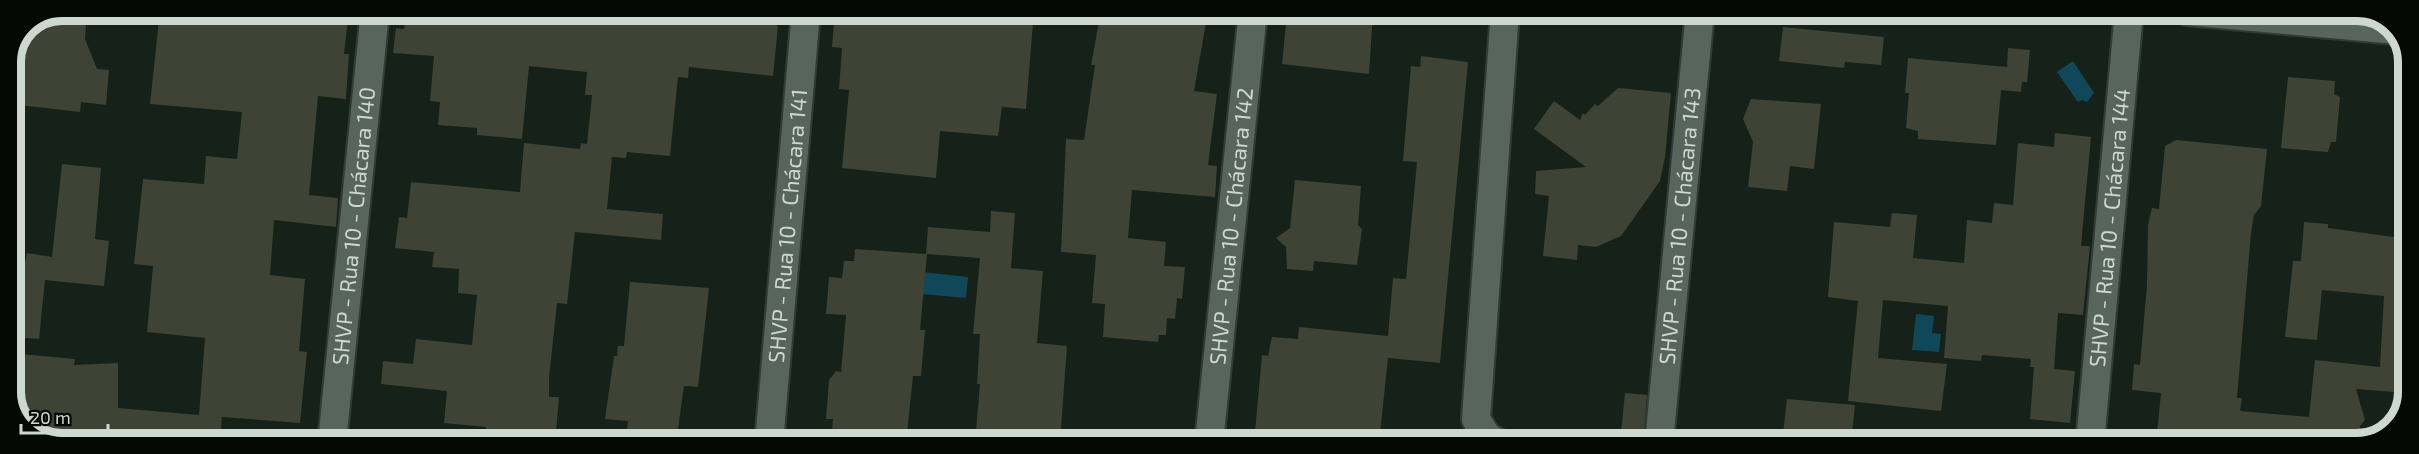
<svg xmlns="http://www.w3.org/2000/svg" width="2419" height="454" font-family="'Exo 2',sans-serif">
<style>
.water{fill:#10485a}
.building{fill:#3e4335}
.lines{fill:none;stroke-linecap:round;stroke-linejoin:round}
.minor-casing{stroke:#333b36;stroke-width:32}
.minor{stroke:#57655c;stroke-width:28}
.labels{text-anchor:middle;stroke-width:4.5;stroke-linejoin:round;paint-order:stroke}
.street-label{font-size:22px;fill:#cfd7d1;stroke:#050906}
.rim{fill:none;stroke:#cfd7d1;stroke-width:8}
</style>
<rect width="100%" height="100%" fill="#152119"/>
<g class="water">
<polygon points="2073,61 2094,93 2087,102 2082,100 2078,102 2057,72"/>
<polygon points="923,272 968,277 966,298 921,294"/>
<polygon points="1916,314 1934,316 1932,333 1941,334 1939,352 1912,350"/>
</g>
<g class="building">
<polygon points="62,10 87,11 85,39 97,69 109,70 106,105 81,102 80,112 11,104 10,62 26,25"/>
<polygon points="160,11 349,11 344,54 349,54 346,99 318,96 309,195 338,198 336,227 274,220 270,275 305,279 299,351 307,352 300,423 222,417 220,443 52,443 37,434 38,422 22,420 16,408 21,354 75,359 74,365 118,363 118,408 199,415 205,338 147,332 153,266 134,264 143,179 204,184 206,156 237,159 242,112 150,104"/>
<polygon points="427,11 470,15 471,11 492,13 492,17 537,22 538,13 596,19 597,11 653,16 654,11 763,11 778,27 773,76 689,67 688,78 678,77 670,156 627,152 626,158 612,157 607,209 663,214 661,240 575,232 567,304 557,303 549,378 549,397 559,397 555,443 485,443 486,427 444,423 447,391 381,384 383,361 413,364 416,339 472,345 477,295 458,293 459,269 432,267 434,252 395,248 399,217 407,218 411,182 520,192 524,143 580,149 581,143 587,144 592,95 585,95 587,72 529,66 522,139 477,135 477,128 438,125 440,102 430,101 434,56 393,53 396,28 404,29 406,15 426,17"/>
<polygon points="835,11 1034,11 1026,109 1002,107 998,136 940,131 936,178 842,168 849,90 839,89 842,48 832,47"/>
<polygon points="1101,11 1208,11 1194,91 1217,94 1208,165 1217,166 1215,197 1132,190 1128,238 1166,242 1164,266 1185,267 1182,299 1177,298 1175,319 1167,318 1166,335 1159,335 1158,342 1103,337 1105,304 1092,303 1096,255 1061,252 1066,139 1084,140 1095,65 1091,65"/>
<polygon points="1329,11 1373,11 1369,74 1282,64 1287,14 1328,17"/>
<polygon points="1783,27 1884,37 1881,65 1845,62 1844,68 1779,61"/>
<polygon points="2008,48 2030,50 2027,82 2022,82 2021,92 2001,90 1996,145 1918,139 1918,131 1906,128 1909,93 1905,93 1908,58 2007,67"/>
<polygon points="1421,56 1468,62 1440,363 1388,358 1379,443 1254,443 1262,355 1268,356 1272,337 1298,339 1299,327 1388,336 1393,278 1406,279 1417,162 1403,161 1411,66 1420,67"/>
<polygon points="2288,77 2335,81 2334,94 2340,97 2336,142 2331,142 2328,152 2281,148"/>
<polygon points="1618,88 1671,93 1665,157 1660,181 1621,236 1596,247 1578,245 1577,260 1543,256 1549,196 1535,194 1536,171 1586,167 1534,129 1554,101 1580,120 1583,113 1585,115 1595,104 1598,106"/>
<polygon points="1751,99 1821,104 1814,169 1790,166 1787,191 1748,187 1753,142 1743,119"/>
<polygon points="2055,133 2091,137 2081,246 2090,246 2083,315 2058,313 2054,369 2075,371 2070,423 2030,419 2034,367 2030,367 2031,359 1982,355 1981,361 1944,358 1948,306 1883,300 1878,358 1947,364 1941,411 1848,401 1858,301 1828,297 1834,222 1890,227 1892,213 1917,215 1913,258 1964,263 1967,220 1992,223 1994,203 2013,205 2018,143 2054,147"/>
<polygon points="2176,140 2267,149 2261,206 2254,215 2251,233 2237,398 2242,398 2240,411 2309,417 2315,360 2380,367 2384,296 2322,290 2317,340 2285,337 2293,261 2301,261 2304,222 2328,224 2328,228 2408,239 2408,393 2356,389 2365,420 2360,426 2360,435 2353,435 2352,443 2156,443 2161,393 2132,390 2134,364 2140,365 2147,285 2148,225 2152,208 2159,209 2165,146"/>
<polygon points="62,164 101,168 95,239 109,241 104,286 45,280 39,339 11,337 11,262 25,263 27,253 52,257"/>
<polygon points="1295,180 1361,186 1358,225 1362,229 1357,265 1314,261 1313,271 1287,269 1286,247 1276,238 1290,228"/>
<polygon points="991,211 1015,213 1011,268 1043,271 1037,343 1067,346 1060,443 975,443 980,384 977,384 980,334 973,334 980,258 927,254 920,330 925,330 921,376 913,376 906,443 831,443 833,419 826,419 829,380 836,371 841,372 846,315 826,314 829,277 842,278 844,261 854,261 855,249 926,254 928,227 990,232"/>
<polygon points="630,282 709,288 698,387 684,386 676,443 626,443 628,421 605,419 614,356 617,356 618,346 624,346"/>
<polygon points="1625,393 1647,395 1643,443 1620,443"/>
<polygon points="1787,399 1855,405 1851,443 1782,443"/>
</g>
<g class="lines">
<defs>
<g id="minor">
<polyline points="2187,11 2397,30"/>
<path id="s1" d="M332 443 375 11"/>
<path id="s2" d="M769 443 806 11"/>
<path id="s3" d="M1209 443 1253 11"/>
<polyline points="1498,443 1487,437 1476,419 1505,11"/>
<path id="s4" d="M1659 443 1700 11"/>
<path id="s5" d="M2090 443 2129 11"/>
</g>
</defs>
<use href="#minor" class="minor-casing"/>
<use href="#minor" class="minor"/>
</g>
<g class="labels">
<g class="street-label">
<text dy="8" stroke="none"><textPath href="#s1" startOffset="218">SHVP - Rua 10 - Chácara 140</textPath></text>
<text dy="8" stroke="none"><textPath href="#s2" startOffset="218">SHVP - Rua 10 - Chácara 141</textPath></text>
<text dy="8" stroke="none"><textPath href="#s3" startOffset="218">SHVP - Rua 10 - Chácara 142</textPath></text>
<text dy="8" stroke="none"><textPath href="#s4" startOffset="218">SHVP - Rua 10 - Chácara 143</textPath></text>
<text dy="8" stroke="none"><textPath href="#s5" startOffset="216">SHVP - Rua 10 - Chácara 144</textPath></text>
</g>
</g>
<path d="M0 0H2419V454H0ZM62 21H2357A41 41 0 0 1 2398 62V392A41 41 0 0 1 2357 433H62A41 41 0 0 1 21 392V62A41 41 0 0 1 62 21Z" fill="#050906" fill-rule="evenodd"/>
<path class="rim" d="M62 21H2357A41 41 0 0 1 2398 62V392A41 41 0 0 1 2357 433H62A41 41 0 0 1 21 392V62A41 41 0 0 1 62 21Z"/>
<path d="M21 424v9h87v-9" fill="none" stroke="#cfd7d1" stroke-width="3"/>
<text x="30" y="424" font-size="18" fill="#cfd7d1" stroke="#050906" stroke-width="4.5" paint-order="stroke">20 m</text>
</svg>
